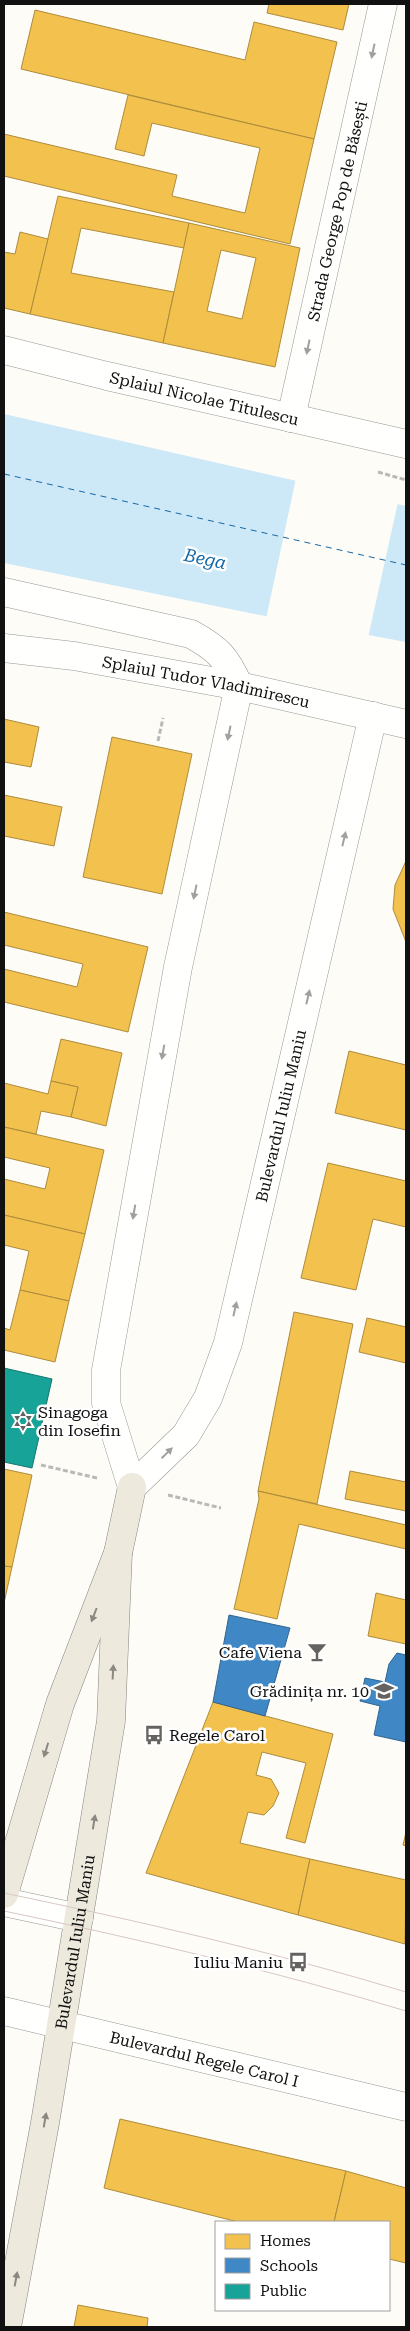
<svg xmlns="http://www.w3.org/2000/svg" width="410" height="2331" font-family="'Roboto Serif',serif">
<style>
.water{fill:#cde8f7}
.pier{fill:#fdfcf7}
.homes{fill:#f2c14e;stroke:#ae8c3c;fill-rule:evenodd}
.schools{fill:#3f88c5;stroke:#31648f}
.public{fill:#17a398;stroke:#157770}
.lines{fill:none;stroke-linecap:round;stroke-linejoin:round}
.ferry{stroke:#1768a6;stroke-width:1;stroke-dasharray:6 5;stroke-linecap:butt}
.minor-casing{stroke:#979795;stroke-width:29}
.major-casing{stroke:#858482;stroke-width:29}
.path{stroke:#b9b9b8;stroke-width:3;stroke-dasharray:5 2.5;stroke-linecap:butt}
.minor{stroke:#fffffe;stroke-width:28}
.major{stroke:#ede9dc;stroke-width:28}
.tram{stroke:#d9c6c7;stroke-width:1}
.oneway{fill:#a0a09f}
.oneway2{fill:#8a8881}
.labels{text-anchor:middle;stroke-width:5;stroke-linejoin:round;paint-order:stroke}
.street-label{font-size:16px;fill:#111;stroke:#fff}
.poi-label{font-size:16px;fill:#111;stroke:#fff;text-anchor:end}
.water-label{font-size:18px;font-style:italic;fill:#1768a6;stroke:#fff}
</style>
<rect width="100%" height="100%" fill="#fdfcf7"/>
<polygon class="water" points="4,414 406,506 406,642 260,615 4,563"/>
<polygon class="pier" points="296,478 398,502 368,638 266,619"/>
<g class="homes">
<polygon points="269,4 349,4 343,30 267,13"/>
<polygon points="35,10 245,60 254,22 337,42 314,139 21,69"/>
<polygon points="128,95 314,139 290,244 4,176 4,134 177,175 172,196 245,213 260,148 152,123 144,156 115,149"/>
<polygon points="58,196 189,223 184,248 81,228 71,273 174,292 163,343 30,314"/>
<path d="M189 223 300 248 275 367 163 343ZM221 250 256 258 242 319 207 311Z"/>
<polygon points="20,232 48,239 30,314 4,308 4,252 15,254"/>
<polygon points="4,719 39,727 31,767 4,762"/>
<polygon points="112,737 192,754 162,894 83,877"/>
<polygon points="4,795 62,807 54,846 4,836"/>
<polygon points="406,861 406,942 393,909 395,885"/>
<polygon points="4,912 148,947 128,1032 4,1002 4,969 77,987 83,964 4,945"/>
<polygon points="61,1039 122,1053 106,1126 71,1117 78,1087 51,1081"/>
<polygon points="349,1051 406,1065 406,1130 335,1113"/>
<polygon points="51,1081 78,1087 71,1117 41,1111 36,1134 4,1127 4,1083 48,1094"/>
<polygon points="4,1127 104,1150 85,1234 4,1215 4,1179 45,1189 50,1168 4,1157"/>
<polygon points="328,1163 406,1181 406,1227 373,1219 356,1290 301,1278"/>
<polygon points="4,1215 85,1234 69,1301 20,1290 29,1251 4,1245"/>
<polygon points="20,1290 69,1301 55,1362 4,1350 4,1328 10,1330"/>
<polygon points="294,1312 353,1324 317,1504 258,1491"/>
<polygon points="367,1318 406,1327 406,1363 359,1352"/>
<polygon points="4,1469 32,1475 12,1567 4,1566"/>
<polygon points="350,1471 406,1482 406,1511 345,1499"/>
<polygon points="258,1491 406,1525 406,1549 299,1524 277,1619 234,1609 259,1499"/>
<polygon points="4,1566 12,1567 4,1603"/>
<polygon points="376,1593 406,1600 406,1644 368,1636"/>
<polygon points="213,1702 333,1734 305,1843 286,1838 306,1763 262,1752 256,1775 271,1779 279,1793 273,1806 264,1815 248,1812 240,1843 310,1859 298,1915 146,1873"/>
<polygon points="406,1832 406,1846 403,1845"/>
<polygon points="310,1859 406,1880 405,1944 298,1915"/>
<polygon points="120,2119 346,2171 334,2222 238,2222 104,2188"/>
<polygon points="346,2171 406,2188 406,2263 389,2259 389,2222 334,2222"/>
<polygon points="78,2305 148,2318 147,2327 74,2327"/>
</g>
<g class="schools">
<polygon points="229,1615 290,1628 265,1716 213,1702"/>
<polygon points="397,1653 406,1655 406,1742 374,1735 380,1706 360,1701 365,1678 385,1682 389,1664"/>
</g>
<polygon class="public" points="4,1368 52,1379 32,1468 4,1462"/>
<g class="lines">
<polyline class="ferry" points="4,474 406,565"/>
<defs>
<g id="minor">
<path id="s1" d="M4 350 107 376 406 444"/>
<path id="s2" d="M291 418 383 4"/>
<path id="s3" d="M4 592 191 634C218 649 226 657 239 686L178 967 106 1370V1403L132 1487 186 1435 208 1398 228 1343 373 716"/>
<path id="s4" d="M4 648 74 656 239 686 406 724"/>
<polyline points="4,1902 79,1918"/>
<path id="s5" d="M4 2011 406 2107"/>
</g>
<g id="major">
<polyline points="4,1894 60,1704 118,1553 132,1487"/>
<path id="s6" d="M7 2327 45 2123 111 1721 118 1553"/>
</g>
</defs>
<use href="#minor" class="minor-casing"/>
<use href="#major" class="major-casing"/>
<g class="path">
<polyline points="378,472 406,480"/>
<polyline points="158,741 163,718"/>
<polyline points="41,1465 97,1478"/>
<polyline points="168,1495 221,1508"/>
</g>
<use href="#minor" class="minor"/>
<use href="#major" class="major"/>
<g class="tram">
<path d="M4 1893C139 1921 274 1952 406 1992"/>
<path d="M4 1911C139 1939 274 1971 406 2011"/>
</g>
</g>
<defs><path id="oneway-solid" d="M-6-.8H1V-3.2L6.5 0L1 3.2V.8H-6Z" transform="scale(1.25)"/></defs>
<g class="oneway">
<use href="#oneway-solid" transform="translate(373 51) rotate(102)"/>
<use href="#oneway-solid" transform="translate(308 347) rotate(102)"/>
<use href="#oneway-solid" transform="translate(229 733) rotate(102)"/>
<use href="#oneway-solid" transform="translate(344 839) rotate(-77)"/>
<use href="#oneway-solid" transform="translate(195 892) rotate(102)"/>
<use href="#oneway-solid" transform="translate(308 997) rotate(-77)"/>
<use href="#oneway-solid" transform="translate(163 1052) rotate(100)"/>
<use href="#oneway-solid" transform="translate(134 1212) rotate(100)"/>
<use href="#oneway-solid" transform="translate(235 1309) rotate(-77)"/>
<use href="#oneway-solid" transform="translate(167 1453) rotate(-44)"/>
</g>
<g class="oneway2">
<use href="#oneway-solid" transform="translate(94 1615) rotate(111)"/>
<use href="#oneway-solid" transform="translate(113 1672) rotate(-87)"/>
<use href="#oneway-solid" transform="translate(46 1750) rotate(107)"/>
<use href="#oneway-solid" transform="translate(94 1822) rotate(-81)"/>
<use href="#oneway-solid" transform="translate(45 2120) rotate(-80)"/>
<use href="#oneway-solid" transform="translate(16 2279) rotate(-79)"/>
</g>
<defs>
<symbol id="synagogue-bare" viewBox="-9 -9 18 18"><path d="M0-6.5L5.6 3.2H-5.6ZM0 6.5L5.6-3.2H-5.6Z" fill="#646362" stroke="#fff" stroke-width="2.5" paint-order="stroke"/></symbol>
<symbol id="bar-bare" viewBox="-9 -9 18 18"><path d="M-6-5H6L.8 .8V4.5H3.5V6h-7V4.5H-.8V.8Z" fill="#646362" stroke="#fff" stroke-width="2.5" paint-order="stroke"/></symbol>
<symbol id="school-bare" viewBox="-9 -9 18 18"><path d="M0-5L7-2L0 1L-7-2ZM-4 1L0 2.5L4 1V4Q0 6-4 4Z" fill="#646362" stroke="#fff" stroke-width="2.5" paint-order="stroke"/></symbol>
<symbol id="bus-bare" viewBox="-9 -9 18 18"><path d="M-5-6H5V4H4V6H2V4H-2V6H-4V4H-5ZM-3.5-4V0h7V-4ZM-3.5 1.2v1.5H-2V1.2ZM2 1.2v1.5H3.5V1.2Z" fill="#646362" stroke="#fff" stroke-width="2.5" paint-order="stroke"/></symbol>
</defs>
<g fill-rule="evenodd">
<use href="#synagogue-bare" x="9" y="1407" width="28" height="28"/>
<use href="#bar-bare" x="303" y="1638" width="28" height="28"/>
<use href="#school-bare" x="370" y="1677" width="28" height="28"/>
<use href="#bus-bare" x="140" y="1721" width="28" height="28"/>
<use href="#bus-bare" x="284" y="1948" width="28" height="28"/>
</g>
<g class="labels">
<g class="street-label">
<text dy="6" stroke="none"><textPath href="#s2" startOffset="212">Strada George Pop de Băsești</textPath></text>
<text dy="6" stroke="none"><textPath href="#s1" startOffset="206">Splaiul Nicolae Titulescu</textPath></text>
<text dy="6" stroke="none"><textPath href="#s4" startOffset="205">Splaiul Tudor Vladimirescu</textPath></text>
<text dy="6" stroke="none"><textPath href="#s3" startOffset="1492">Bulevardul Iuliu Maniu</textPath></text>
<text dy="6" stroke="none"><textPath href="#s6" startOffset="391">Bulevardul Iuliu Maniu</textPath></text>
<text dy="6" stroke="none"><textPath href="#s5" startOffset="206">Bulevardul Regele Carol I</textPath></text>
</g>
<g class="poi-label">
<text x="38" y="1418" text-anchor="start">Sinagoga<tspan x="38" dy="18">din Iosefin</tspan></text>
<text x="302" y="1658">Cafe Viena</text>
<text x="369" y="1697">Grădinița nr. 10</text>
<text x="169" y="1741" text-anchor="start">Regele Carol</text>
<text x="283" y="1968">Iuliu Maniu</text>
</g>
<g class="water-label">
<text transform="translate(205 559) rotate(12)" y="6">Bega</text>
</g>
</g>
<rect width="410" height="2331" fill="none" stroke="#111111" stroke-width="10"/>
<rect x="215" y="2221" width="175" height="90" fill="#ffffff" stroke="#a0a0a0"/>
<rect x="225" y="2234" width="25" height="15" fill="#f2c14e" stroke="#a0a0a0"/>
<text x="260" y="2246" font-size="15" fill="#111111">Homes</text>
<rect x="225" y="2258" width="25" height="15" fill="#3f88c5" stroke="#a0a0a0"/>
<text x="260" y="2271" font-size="15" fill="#111111">Schools</text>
<rect x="225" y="2284" width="25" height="15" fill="#17a398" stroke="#a0a0a0"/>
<text x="260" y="2296" font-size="15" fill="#111111">Public</text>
</svg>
